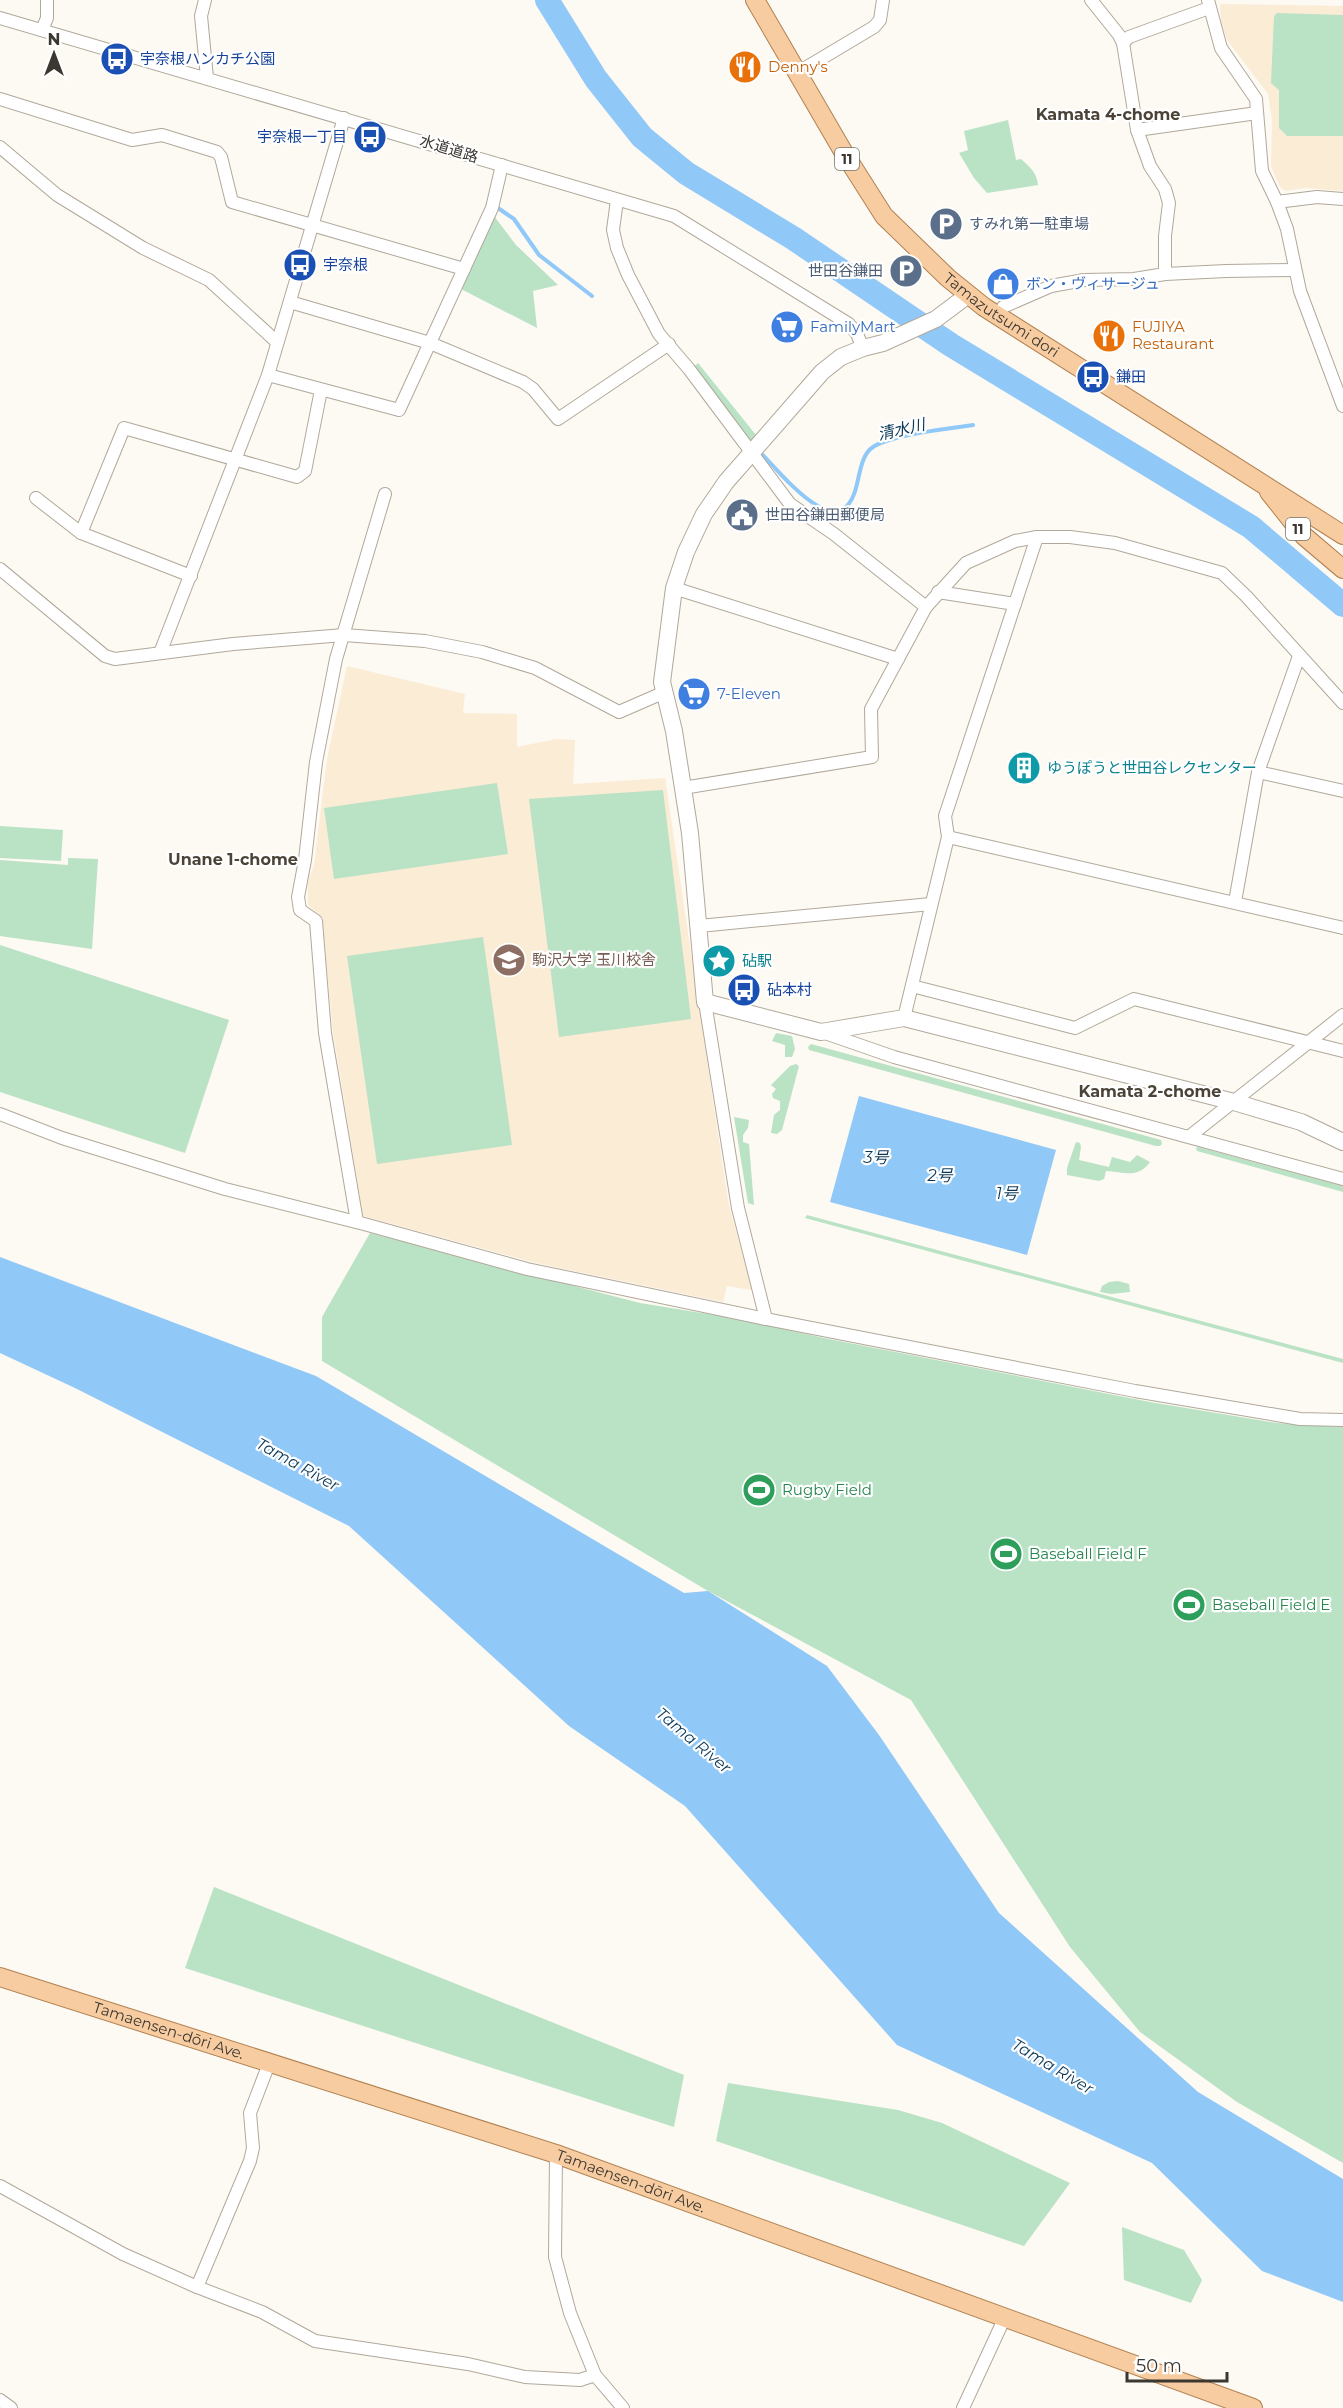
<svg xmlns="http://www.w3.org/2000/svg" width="1343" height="2408" font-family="Montserrat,'Noto Sans JP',sans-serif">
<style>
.built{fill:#fbecd6}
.green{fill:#bae2c5}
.water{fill:#90c8f8}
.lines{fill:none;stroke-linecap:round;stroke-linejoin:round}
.stream{stroke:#90c8f8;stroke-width:4}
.river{stroke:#90c8f8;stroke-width:24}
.street-casing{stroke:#b1a89a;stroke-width:14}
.secondary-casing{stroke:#b1a89a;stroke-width:18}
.primary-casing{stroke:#b18251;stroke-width:20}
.street{stroke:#fff;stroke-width:12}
.secondary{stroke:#fff;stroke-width:16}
.primary{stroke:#f7cca1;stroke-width:18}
.labels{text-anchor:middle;stroke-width:4.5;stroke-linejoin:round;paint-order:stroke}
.shield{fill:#fff;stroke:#76736f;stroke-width:1.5}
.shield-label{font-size:14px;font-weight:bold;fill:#3b3731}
.transit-label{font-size:15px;fill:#164399;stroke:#fff;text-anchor:start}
.food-label{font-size:15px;fill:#c56008;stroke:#fff;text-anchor:start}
.street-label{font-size:15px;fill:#3b3731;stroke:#fff}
.service-label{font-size:15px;fill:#4e5e75;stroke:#fff;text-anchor:start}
.shop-label{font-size:15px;fill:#366cbe;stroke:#fff;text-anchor:start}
.culture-label{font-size:15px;fill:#0d838f;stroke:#fff;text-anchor:start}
.education-label{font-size:15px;fill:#785e54;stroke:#fff;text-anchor:start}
.leisure-label{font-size:15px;fill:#27864d;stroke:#fff;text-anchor:start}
.neighbourhood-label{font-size:16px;font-weight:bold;fill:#4b4337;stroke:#fff}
.water-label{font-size:16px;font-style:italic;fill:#0c3856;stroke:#fff}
</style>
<rect width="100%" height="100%" fill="#fdf9f3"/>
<g class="built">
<polygon points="1220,4 1343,6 1343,191 1306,188 1285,191 1280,187 1271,166 1272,120 1268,94 1227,40 1221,21"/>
<polygon points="347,666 465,694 463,713 517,714 517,747 556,739 575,740 573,784 665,778 728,1201 752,1290 727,1286 723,1302 536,1263 363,1216 333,1032 322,917 308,905 308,883 314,865 327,759"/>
</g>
<g class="green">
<polygon points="1277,13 1343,15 1343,136 1287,136 1279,128 1279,90 1271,83 1274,16"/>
<path d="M1008 120 1016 160 1021 159C1030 167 1037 173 1038 185L987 193 974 178 959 153 968 150 964 131Z"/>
<polygon points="494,216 516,245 558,285 533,291 537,328 461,289"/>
<polygon points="698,363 760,440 750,452 690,371"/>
<polygon points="497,783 508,854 334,879 324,808"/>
<polygon points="663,790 691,1019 559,1037 529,799"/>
<polygon points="0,826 63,830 61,861 0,858"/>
<polygon points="68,858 98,859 92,949 0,936 0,860 68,865"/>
<polygon points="483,937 512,1145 377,1164 347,956"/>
<polygon points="0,945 229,1020 185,1153 0,1092"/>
<polygon points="776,1033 792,1036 795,1049 792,1057 785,1057 785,1045 772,1041"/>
<polygon points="811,1044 1161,1140 1162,1144 1160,1146 1156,1146 809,1050 808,1047"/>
<polygon points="796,1064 799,1066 782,1130 777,1134 771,1133 774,1115 780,1110 780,1101 773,1098 772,1094 776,1089 771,1085 790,1066"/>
<polygon points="734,1117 749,1120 748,1128 743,1135 743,1142 749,1144 754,1205 748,1203"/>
<path d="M1076 1142 1080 1143 1081 1147 1079 1160 1109 1167 1112 1157 1130 1162 1137 1155 1150 1162C1138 1179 1124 1172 1106 1171L1104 1179 1099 1181 1067 1175V1168Z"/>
<polygon points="1198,1147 1343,1186 1343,1192 1197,1151 1196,1148"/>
<polygon points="807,1215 1343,1359 1343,1363 805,1218"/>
<polygon points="370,1233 640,1303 733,1318 824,1338 1150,1402 1277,1423 1343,1427 1343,2163 1237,2102 1140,2032 1070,1947 911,1700 708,1591 322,1361 322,1317"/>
<polygon points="1118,1281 1129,1284 1130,1292 1111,1294 1100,1292 1102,1286 1109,1282"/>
<polygon points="214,1887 684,2075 674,2127 185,1968"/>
<polygon points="728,2083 898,2110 942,2123 1070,2183 1024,2246 716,2141"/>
<polygon points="1122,2227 1184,2250 1202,2280 1191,2303 1124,2280"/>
</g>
<g class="water">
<polygon points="859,1096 1056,1150 1027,1255 830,1202"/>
<polygon points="0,1257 316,1376 684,1593 708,1591 827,1666 879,1735 999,1913 1198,2092 1343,2179 1343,2302 1262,2271 1152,2163 897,2045 685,1806 569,1726 349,1526 75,1388 0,1353"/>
</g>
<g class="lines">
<g class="stream">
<polyline points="495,206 514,219 539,255 592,296"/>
<path d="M759 451C782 474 842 552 857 484 860 472 862 454 873 447 893 434 948 429 973 425"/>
</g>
<polyline class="river" points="547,0 596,79 642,137 686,173 793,238 951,345 1251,527 1343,605"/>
<defs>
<g id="street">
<polyline points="205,0 201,16 207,78"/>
<polyline points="1091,0 1119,35 1123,43 1137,130 1150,166 1165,189 1169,203 1165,236 1165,274"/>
<polyline points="1208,0 1221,48 1256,99 1262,171 1277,202 1287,229 1300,291 1343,406"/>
<polyline points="0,18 674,216 849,324 857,334 863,348"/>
<polyline points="42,30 47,18 47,0"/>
<polyline points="1123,43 1129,37 1209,8"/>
<polyline points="797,73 874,27 880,20 883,0"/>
<polyline points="0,99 132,140 162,135 217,152 221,157 232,202 464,269"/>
<polyline points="1137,130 1257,113"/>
<polyline points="0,147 57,195 143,248 209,280 277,342"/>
<polyline points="617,200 613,230 617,248 628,275 659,334 689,369 790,504 834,534 926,607"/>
<polyline points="1277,202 1317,197 1343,199"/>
<polyline points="290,302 430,343 523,382 533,389 558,419 669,344"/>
<polyline points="997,316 1003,307 1051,286 1084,280 1134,279 1165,274 1226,271 1295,270"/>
<polyline points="268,375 399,410 492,208 502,165"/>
<polyline points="36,498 81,533 191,576"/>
<polyline points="81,533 124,428 297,477 305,471 321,390"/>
<polyline points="0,569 105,656 115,659 233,644 344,635 425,641 482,652 535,668 619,712 665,692"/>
<polyline points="674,588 898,659"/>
<polyline points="938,592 1015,604"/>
<polyline points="160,653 268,375 344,118"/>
<polyline points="1258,772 1343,791"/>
<polyline points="683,788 872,757 871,709 926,607 966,563 1015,541 1037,537 1070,537 1115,543 1222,573 1246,596 1343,703"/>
<polyline points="948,837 1343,928"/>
<polyline points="1235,902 1258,772 1299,656"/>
<polyline points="699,926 931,904"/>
<polyline points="912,986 1075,1028 1134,999 1343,1051"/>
<polyline points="705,1002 738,1208 766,1319"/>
<polyline points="904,1018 948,837 945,816 1037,537"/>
<polyline points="822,1032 894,1057 1343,1179"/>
<polyline points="0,1114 62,1138 225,1189 364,1224 527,1269 766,1319 1135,1391 1300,1419 1343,1420"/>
<polyline points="1190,1136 1343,1015"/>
<polyline points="357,1222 325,1033 316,921 300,910 298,897 305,860 316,762 336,659 385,494"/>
<polyline points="556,2154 555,2257 570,2313 595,2375 623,2408"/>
<polyline points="0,2186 123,2254 197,2287 262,2312 315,2341 468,2364 525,2377 580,2380 595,2375"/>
<polyline points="197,2287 250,2161 253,2148 250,2113 270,2061"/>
<polyline points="0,2400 11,2408"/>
<polyline points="963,2408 1005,2317"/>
</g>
<polyline id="secondary" points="968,295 936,319 883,343 863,348 841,357 822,372 726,482 704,514 686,552 674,588 662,682 674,731 690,833 705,1002 821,1032 904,1018 1234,1102 1301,1122 1343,1142"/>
<g id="primary">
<path id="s1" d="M755 0 844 153 884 216 948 278 984 307 1343 535"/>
<polyline points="1269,492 1304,536 1343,569"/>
<path id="s2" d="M0 1977 556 2154 1253 2408"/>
</g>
</defs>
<use href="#street" class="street-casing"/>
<use href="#secondary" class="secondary-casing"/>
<use href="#primary" class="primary-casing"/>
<use href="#street" class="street"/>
<use href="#secondary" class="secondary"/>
<use href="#primary" class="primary"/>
</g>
<defs>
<symbol id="bus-disc" viewBox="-11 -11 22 22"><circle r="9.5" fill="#1a4fb4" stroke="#fff"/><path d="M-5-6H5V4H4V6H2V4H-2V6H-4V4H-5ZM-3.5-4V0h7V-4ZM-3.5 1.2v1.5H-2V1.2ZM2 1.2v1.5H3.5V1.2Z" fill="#fff"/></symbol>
<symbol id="restaurant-disc" viewBox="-11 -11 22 22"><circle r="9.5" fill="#e8710a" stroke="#fff"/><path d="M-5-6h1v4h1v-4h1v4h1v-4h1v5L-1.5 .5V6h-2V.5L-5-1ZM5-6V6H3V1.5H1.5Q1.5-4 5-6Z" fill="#fff"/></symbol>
<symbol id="parking-disc" viewBox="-11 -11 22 22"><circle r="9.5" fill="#5c6f8a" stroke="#fff"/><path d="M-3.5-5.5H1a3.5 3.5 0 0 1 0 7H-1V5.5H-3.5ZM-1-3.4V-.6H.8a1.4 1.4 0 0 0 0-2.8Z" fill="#fff"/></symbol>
<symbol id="shop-disc" viewBox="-11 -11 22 22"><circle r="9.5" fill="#3f7fe0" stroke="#fff"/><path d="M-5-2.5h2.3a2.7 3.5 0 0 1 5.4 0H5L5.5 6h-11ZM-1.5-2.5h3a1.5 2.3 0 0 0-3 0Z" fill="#fff"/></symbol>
<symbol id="supermarket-disc" viewBox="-11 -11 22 22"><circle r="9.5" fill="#3f7fe0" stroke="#fff"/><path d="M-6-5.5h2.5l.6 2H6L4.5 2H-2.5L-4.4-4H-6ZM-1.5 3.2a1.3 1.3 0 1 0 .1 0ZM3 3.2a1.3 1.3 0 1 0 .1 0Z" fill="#fff"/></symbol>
<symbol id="civic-disc" viewBox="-11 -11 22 22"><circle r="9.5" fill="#5c6f8a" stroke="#fff"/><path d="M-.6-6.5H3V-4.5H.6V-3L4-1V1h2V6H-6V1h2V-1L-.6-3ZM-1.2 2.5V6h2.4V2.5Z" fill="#fff"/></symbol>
<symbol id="building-disc" viewBox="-11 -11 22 22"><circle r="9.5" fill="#0f9aa8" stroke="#fff"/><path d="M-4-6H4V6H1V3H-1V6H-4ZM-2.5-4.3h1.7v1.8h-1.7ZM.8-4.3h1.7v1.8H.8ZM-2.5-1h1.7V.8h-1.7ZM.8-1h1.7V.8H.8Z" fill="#fff"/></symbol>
<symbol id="university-disc" viewBox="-11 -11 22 22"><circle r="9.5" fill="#8d6e63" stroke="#fff"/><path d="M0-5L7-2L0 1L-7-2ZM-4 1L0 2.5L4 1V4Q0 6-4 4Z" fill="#fff"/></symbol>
<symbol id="sight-disc" viewBox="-11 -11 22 22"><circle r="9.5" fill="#0f9aa8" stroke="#fff"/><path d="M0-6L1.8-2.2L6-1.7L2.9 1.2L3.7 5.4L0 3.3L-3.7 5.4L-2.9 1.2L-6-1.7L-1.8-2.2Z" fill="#fff"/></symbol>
<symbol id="stadium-disc" viewBox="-11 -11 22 22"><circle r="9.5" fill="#2e9e5b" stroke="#fff"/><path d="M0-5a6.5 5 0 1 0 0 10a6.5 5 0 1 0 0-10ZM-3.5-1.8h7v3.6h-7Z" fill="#fff"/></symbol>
</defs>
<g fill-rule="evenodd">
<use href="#bus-disc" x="98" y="40" width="38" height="38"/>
<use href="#restaurant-disc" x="726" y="48" width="38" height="38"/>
<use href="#bus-disc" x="351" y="118" width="38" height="38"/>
<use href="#parking-disc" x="927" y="205" width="38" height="38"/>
<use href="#bus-disc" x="281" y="246" width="38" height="38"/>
<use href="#parking-disc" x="887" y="252" width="38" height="38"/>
<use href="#shop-disc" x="984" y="265" width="38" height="38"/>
<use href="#supermarket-disc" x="768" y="308" width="38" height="38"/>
<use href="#restaurant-disc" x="1090" y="317" width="38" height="38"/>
<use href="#bus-disc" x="1074" y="358" width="38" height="38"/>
<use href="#civic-disc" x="723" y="496" width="38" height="38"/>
<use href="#supermarket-disc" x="675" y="675" width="38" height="38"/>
<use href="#building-disc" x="1005" y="749" width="38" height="38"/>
<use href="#university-disc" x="490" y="941" width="38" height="38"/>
<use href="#sight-disc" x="700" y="942" width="38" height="38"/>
<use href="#bus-disc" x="725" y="971" width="38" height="38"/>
<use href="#stadium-disc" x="740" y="1471" width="38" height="38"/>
<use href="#stadium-disc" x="987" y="1535" width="38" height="38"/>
<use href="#stadium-disc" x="1170" y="1586" width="38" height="38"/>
</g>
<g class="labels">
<g class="shield">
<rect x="835" y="148" width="24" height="22" rx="4.5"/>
<rect x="1286" y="518" width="24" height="22" rx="4.5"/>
</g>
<g class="shield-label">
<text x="847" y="164">11</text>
<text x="1298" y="534">11</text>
</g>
<g class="transit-label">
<text x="140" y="64">宇奈根ハンカチ公園</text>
<text x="347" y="142" text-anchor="end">宇奈根一丁目</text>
<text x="323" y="270">宇奈根</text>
<text x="1116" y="382">鎌田</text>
<text x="767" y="995">砧本村</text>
</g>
<g class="food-label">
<text x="768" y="72">Denny's</text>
<text x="1132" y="332">FUJIYA<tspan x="1132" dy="17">Restaurant</tspan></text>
</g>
<g class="street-label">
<text transform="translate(449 149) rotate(17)" y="5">水道道路</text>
<text dy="5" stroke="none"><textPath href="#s1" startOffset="406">Tamazutsumi dori</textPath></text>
<text dy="5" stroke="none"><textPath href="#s2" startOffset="177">Tamaensen-dōri Ave.</textPath></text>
<text dy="5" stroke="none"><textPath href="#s2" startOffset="663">Tamaensen-dōri Ave.</textPath></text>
</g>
<g class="service-label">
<text x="969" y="229">すみれ第一駐車場</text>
<text x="883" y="276" text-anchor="end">世田谷鎌田</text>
<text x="765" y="520">世田谷鎌田郵便局</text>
</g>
<g class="shop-label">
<text x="1026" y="289">ボン・ヴィサージュ</text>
<text x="810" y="332">FamilyMart</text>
<text x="717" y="699">7-Eleven</text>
</g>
<g class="culture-label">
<text x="1047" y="773">ゆうぽうと世田谷レクセンター</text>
<text x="742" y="966">砧駅</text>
</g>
<g class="education-label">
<text x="532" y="965">駒沢大学 玉川校舎</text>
</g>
<g class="leisure-label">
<text x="782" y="1495">Rugby Field</text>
<text x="1029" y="1559">Baseball Field F</text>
<text x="1212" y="1610">Baseball Field E</text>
</g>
<g class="neighbourhood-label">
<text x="1108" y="120">Kamata 4-chome</text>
<text x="233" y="865">Unane 1-chome</text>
<text x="1150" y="1097">Kamata 2-chome</text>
</g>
<g class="water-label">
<text transform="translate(901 429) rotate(-13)" y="6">清水川</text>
<text x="876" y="1163">3号</text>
<text x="940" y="1181">2号</text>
<text x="1007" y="1199">1号</text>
<text transform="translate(298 1464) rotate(29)" y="6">Tama River</text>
<text transform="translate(694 1740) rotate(40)" y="6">Tama River</text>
<text transform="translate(1053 2066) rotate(31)" y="6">Tama River</text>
</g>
</g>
<g transform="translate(54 54)" stroke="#ffffff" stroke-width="4.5" paint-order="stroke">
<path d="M0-4.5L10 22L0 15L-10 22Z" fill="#3b3731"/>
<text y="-9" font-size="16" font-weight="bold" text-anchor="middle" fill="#3b3731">N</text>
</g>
<path d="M1127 2372v9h100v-9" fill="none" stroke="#3b3731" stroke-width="3"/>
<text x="1136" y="2372" font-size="18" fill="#3b3731" stroke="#ffffff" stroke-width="4.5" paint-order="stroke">50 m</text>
</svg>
